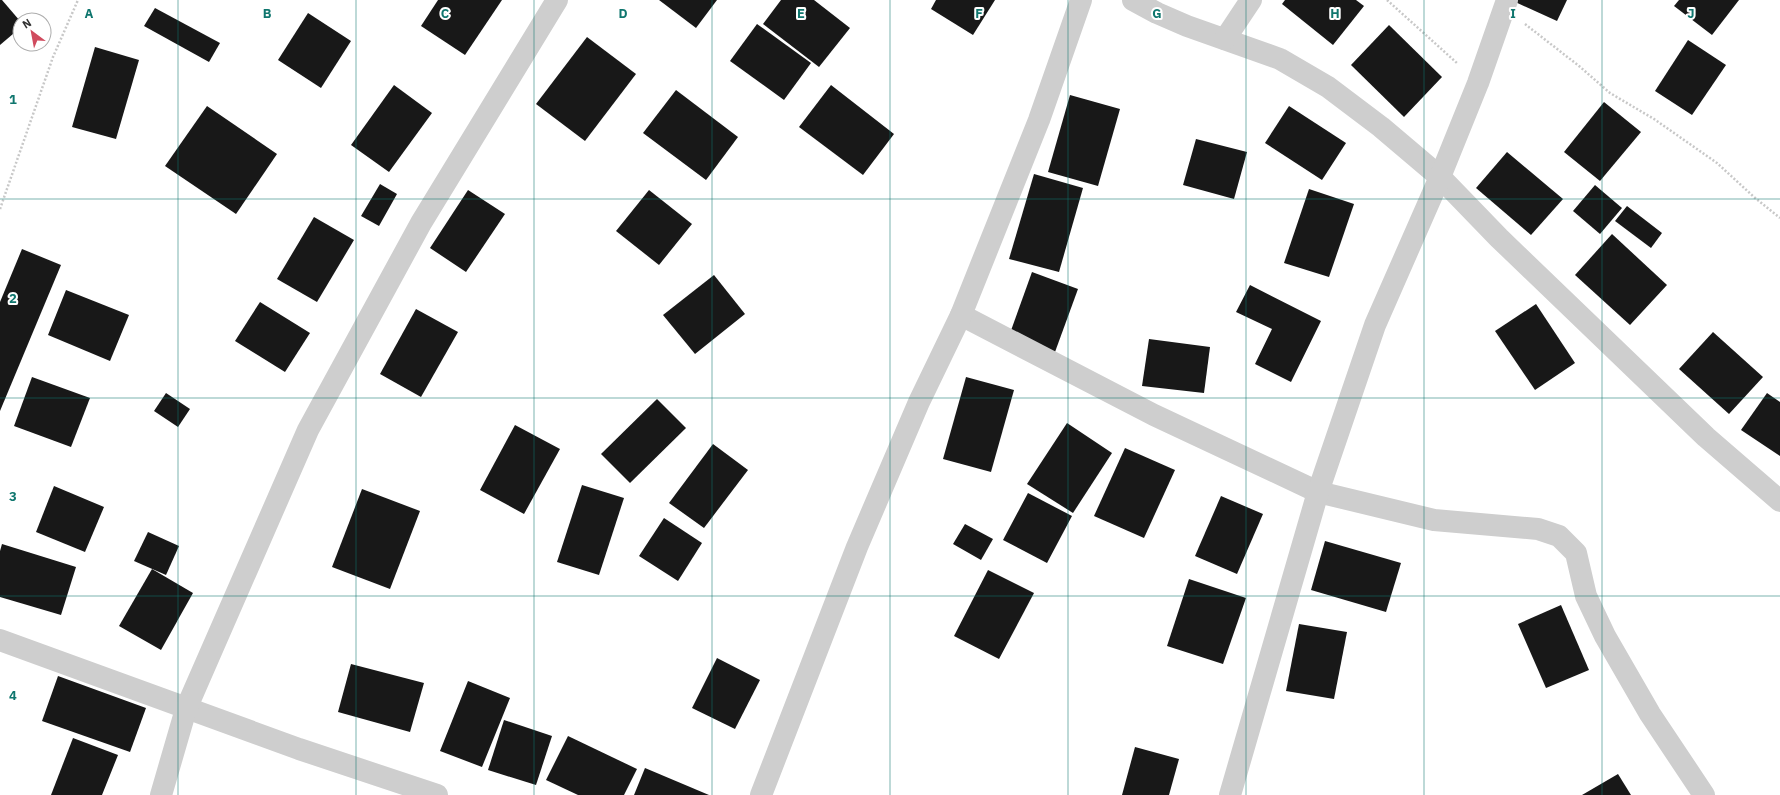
<svg xmlns="http://www.w3.org/2000/svg" width="1780" height="795" font-family="'IBM Plex Sans',sans-serif">
<style>
.building{fill:#181818}
.lines{fill:none;stroke-linecap:round;stroke-linejoin:round}
.path{stroke:#c8c8c8;stroke-width:2.5;stroke-dasharray:2 2;stroke-linecap:butt}
.minor{stroke:#cecece;stroke-width:22}
.grid{fill:none;stroke:#0f766e;stroke-width:1;stroke-opacity:0.55}
.grid-label{font-size:13px;text-anchor:middle;font-weight:bold;fill:#0f766e;stroke:#fff;stroke-width:4;stroke-linejoin:round;paint-order:stroke}
</style>
<rect width="100%" height="100%" fill="#fff"/>
<g class="building">
<polygon points="0,0 2,0 20,21 20,28 0,45"/>
<polygon points="438,0 502,0 465,55 421,26"/>
<polygon points="659,0 717,0 696,28"/>
<polygon points="781,0 814,0 850,28 819,67 763,24"/>
<polygon points="936,0 995,0 973,35 931,9"/>
<polygon points="1285,0 1356,0 1364,6 1333,45 1282,4"/>
<polygon points="1513,0 1567,0 1557,21 1513,1"/>
<polygon points="1679,0 1739,0 1712,35 1674,6"/>
<polygon points="155,8 220,43 209,62 144,26"/>
<polygon points="308,13 351,41 321,88 278,60"/>
<polygon points="757,24 811,63 784,100 730,61"/>
<polygon points="1389,25 1442,77 1404,117 1351,65"/>
<polygon points="587,37 636,74 585,141 536,104"/>
<polygon points="1688,40 1726,65 1692,115 1655,91"/>
<polygon points="95,47 139,60 116,139 72,127"/>
<polygon points="394,85 432,113 389,172 351,145"/>
<polygon points="831,85 894,134 863,175 799,127"/>
<polygon points="676,90 738,137 706,180 643,133"/>
<polygon points="1070,95 1120,109 1098,186 1048,172"/>
<polygon points="1604,102 1641,132 1600,181 1564,152"/>
<polygon points="207,106 277,154 236,214 165,166"/>
<polygon points="1289,106 1346,143 1322,180 1265,143"/>
<polygon points="1196,139 1247,152 1234,199 1183,185"/>
<polygon points="1507,152 1563,199 1531,235 1476,188"/>
<polygon points="1034,174 1083,188 1059,272 1009,259"/>
<polygon points="380,184 397,194 379,226 361,216"/>
<polygon points="1595,185 1622,208 1600,234 1573,211"/>
<polygon points="1309,189 1354,204 1329,277 1284,263"/>
<polygon points="468,190 505,214 466,272 430,248"/>
<polygon points="649,190 692,224 659,265 616,231"/>
<polygon points="1627,206 1662,233 1651,248 1615,221"/>
<polygon points="314,217 354,240 317,302 277,279"/>
<polygon points="1612,234 1667,285 1630,325 1575,275"/>
<polygon points="22,249 61,265 0,411 0,302"/>
<polygon points="1032,272 1078,289 1055,352 1009,336"/>
<polygon points="714,275 745,314 695,354 663,315"/>
<polygon points="1250,285 1321,321 1291,382 1255,364 1272,329 1236,312"/>
<polygon points="66,290 129,315 110,361 48,335"/>
<polygon points="260,302 310,333 285,372 235,341"/>
<polygon points="1536,304 1575,363 1535,390 1495,331"/>
<polygon points="416,309 458,332 421,397 380,374"/>
<polygon points="1713,332 1763,377 1729,414 1679,369"/>
<polygon points="1149,339 1210,347 1204,393 1142,386"/>
<polygon points="32,377 90,398 71,447 14,426"/>
<polygon points="966,377 1014,390 991,472 943,459"/>
<polygon points="166,393 190,409 178,427 154,411"/>
<polygon points="1767,393 1780,402 1780,456 1741,430"/>
<polygon points="657,399 686,428 630,483 601,454"/>
<polygon points="1067,423 1112,453 1073,513 1027,484"/>
<polygon points="515,425 560,449 524,514 480,490"/>
<polygon points="713,444 748,470 704,528 669,503"/>
<polygon points="1125,448 1175,470 1144,538 1094,516"/>
<polygon points="582,485 624,498 599,575 557,562"/>
<polygon points="54,486 104,507 85,552 36,532"/>
<polygon points="362,489 420,511 390,589 332,567"/>
<polygon points="1028,493 1072,516 1047,563 1003,540"/>
<polygon points="1221,496 1263,514 1237,574 1195,556"/>
<polygon points="664,518 702,543 678,581 639,556"/>
<polygon points="965,524 993,539 981,560 953,544"/>
<polygon points="148,532 179,546 166,575 134,561"/>
<polygon points="1325,541 1401,563 1386,612 1311,590"/>
<polygon points="2,544 76,567 61,615 0,597 0,551"/>
<polygon points="152,569 193,593 161,650 119,626"/>
<polygon points="988,570 1034,593 999,659 954,636"/>
<polygon points="1189,579 1246,598 1223,664 1167,646"/>
<polygon points="1561,605 1589,670 1546,688 1518,624"/>
<polygon points="1299,624 1347,632 1334,699 1286,691"/>
<polygon points="717,658 760,680 735,729 692,708"/>
<polygon points="351,664 424,683 410,732 338,712"/>
<polygon points="58,676 146,708 130,752 42,721"/>
<polygon points="468,681 510,698 482,767 440,751"/>
<polygon points="504,720 552,736 536,785 488,770"/>
<polygon points="568,736 637,769 624,795 578,795 546,780"/>
<polygon points="73,738 118,755 102,795 51,795"/>
<polygon points="1135,747 1179,759 1169,795 1122,795"/>
<polygon points="645,768 709,795 634,795"/>
<polygon points="1618,774 1631,795 1582,795"/>
</g>
<g class="lines">
<g class="path">
<polyline points="1387,0 1458,64"/>
<polyline points="1525,24 1579,66 1610,93 1654,119 1717,163 1754,197 1780,218"/>
<polyline points="0,209 53,57 78,0"/>
</g>
<g class="minor">
<polyline points="1133,0 1157,13 1187,26 1280,59 1328,87 1381,127 1440,177 1499,238 1706,437 1780,501"/>
<polyline points="1225,39 1251,0"/>
<polyline points="961,315 1154,415 1318,492 1434,520 1538,529 1559,536 1576,553 1586,596 1605,636 1650,714 1704,795"/>
<polyline points="0,640 299,749 437,795"/>
<polyline points="161,795 186,709 308,430 421,223 557,0"/>
<polyline points="761,795 857,547 919,402 961,315 1039,120 1081,0"/>
<polyline points="1230,795 1318,492 1375,325 1440,177 1478,83 1507,0"/>
</g>
</g>
<path class="grid" d="M178 0V795M356 0V795M534 0V795M712 0V795M890 0V795M1068 0V795M1246 0V795M1424 0V795M1602 0V795M0 199H1780M0 398H1780M0 596H1780"/>
<g class="grid-label">
<text x="89" y="18">A</text>
<text x="267" y="18">B</text>
<text x="445" y="18">C</text>
<text x="623" y="18">D</text>
<text x="801" y="18">E</text>
<text x="979" y="18">F</text>
<text x="1157" y="18">G</text>
<text x="1335" y="18">H</text>
<text x="1513" y="18">I</text>
<text x="1691" y="18">J</text>
<text x="13" y="104">1</text>
<text x="13" y="303">2</text>
<text x="13" y="501">3</text>
<text x="13" y="700">4</text>
</g>
<g transform="translate(32 32) rotate(328)"><circle r="19" fill="#ffffff" stroke="#adadad"/>
<path d="M0-3L7 15L0 10L-7 15Z" fill="#d04b5e"/>
<text y="-6" font-size="11" font-weight="bold" text-anchor="middle" fill="#313131">N</text>
</g>
</svg>
